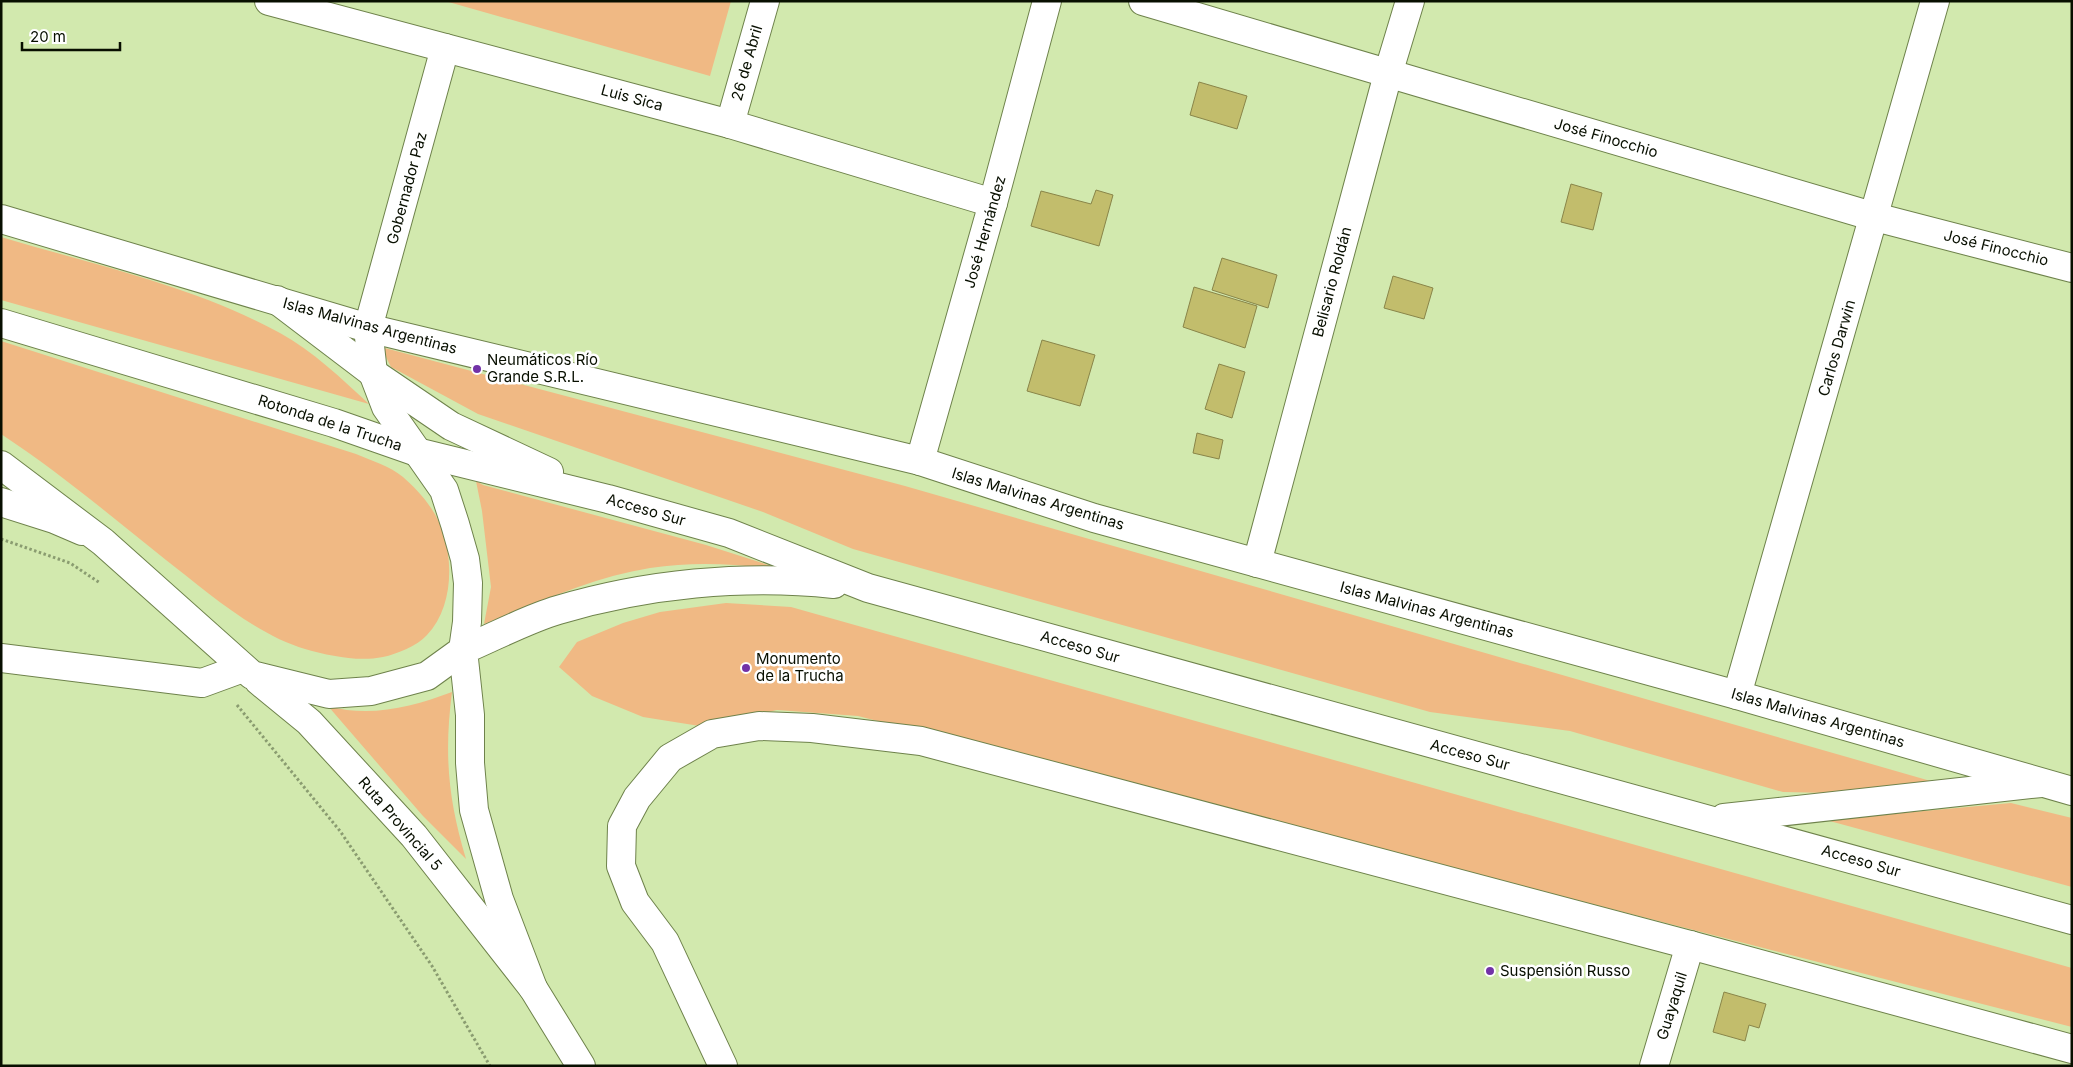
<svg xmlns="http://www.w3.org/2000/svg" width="2073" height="1067" font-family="Inter,sans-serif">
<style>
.green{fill:#f0b984}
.building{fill:#c2bd6c;stroke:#898549}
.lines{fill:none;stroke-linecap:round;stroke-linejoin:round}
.minor-casing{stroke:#6e824b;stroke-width:30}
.major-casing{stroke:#6e824b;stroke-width:30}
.path{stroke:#8a9c70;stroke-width:3;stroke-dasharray:2.5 2.5;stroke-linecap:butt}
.minor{stroke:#fff;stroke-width:28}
.major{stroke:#fff;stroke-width:28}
.poi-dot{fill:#7232a7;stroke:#fff;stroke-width:2}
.labels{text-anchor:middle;stroke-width:5;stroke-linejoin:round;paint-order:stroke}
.street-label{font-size:15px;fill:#080f00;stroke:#fff}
.poi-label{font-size:15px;fill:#080f00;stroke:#fff;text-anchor:start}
</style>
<rect width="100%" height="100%" fill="#d2e9ae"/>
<g class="green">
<polygon points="445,1 731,1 710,76"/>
<path d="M1 237C95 265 194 286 280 333 313 351 342 379 369 404L1 300Z"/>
<path d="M1 341 356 454C372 461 390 466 403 477 413 486 424 497 431 508 455 542 457 604 427 635 417 646 397 654 383 657 358 662 330 656 305 649 256 635 206 591 166 560 112 517 59 472 1 434Z"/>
<polygon points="381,347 905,486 1934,782 1831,793 1783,792 1570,731 1430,712 853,549 763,512 478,414 391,367"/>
<path d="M476 481 483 485 706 545 787 571C740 564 698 561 650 568 593 577 538 603 484 624L491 587 482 511Z"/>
<polygon points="726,603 791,607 2072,968 2072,1027 858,716 777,710 706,727 643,717 592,696 559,667 577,642 623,623 660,612"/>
<path d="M452 692C444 754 448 799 466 859L423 816 328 706C370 718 412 707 452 692Z"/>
<polygon points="2011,803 2072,818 2072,887 1826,820"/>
</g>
<g class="building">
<polygon points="1199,82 1247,96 1237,129 1190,115"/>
<polygon points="1571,184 1602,193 1593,230 1561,222"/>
<polygon points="1096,190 1113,195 1099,246 1031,226 1041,191 1091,204"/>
<polygon points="1222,258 1277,275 1268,308 1212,290"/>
<polygon points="1393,276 1433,288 1424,319 1384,308"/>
<polygon points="1194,287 1257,306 1245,348 1183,327"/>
<polygon points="1042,340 1095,355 1080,406 1027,391"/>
<polygon points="1219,364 1245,372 1232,418 1205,409"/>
<polygon points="1197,433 1223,440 1219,459 1193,453"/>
<polygon points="1724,992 1766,1004 1759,1028 1749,1025 1745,1041 1713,1032"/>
</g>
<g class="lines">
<defs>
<g id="minor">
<polyline points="269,1 730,124 993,203"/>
<polyline points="1143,1 1875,217 2072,268"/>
<polyline points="730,124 765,1"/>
<polyline points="1,219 368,328 920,461 1094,518 1737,695 2072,791"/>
<polyline points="368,328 445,48"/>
<polyline points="920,461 993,203 1047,1"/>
<polyline points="1,502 54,519 82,531"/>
<polyline points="1257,563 1388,74 1410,1"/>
<polyline points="1,658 202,683 243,668"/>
<polyline points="1737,695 1935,1"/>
<polyline points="723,1066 665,942 635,902 621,866 622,826 637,798 670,758 712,734 759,726 812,728 921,741 1690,945 2072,1049"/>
<polyline points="1654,1066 1690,945"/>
</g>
<g id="major">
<polyline points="277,300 373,373 451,426 549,472"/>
<polyline points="1,323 334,423 417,452 608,499 729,533 868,588 2072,920"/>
<polyline points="1,465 103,542 252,675 329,694 371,691 427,676 463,650 467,622 468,583 465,559 455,524 444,490 386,407 373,373 368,328"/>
<polyline points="259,681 309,722 414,836 533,988 581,1066"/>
<polyline points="1724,818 2041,783"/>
<path d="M533 988 499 899 474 810 470 763V715L463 650C494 637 527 619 558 610 645 584 744 574 834 584"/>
</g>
</defs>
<use href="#minor" class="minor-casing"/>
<use href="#major" class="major-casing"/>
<g class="path">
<polyline points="1,539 70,563 100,583"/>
<polyline points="237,705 340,831 432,966 490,1066"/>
</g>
<use href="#minor" class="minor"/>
<use href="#major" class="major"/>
</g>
<g class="poi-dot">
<circle cx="477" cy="369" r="5"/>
<circle cx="746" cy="668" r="5"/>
<circle cx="1490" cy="971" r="5"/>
</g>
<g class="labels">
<g class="street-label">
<text transform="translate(747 63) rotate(-74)" y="5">26 de Abril</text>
<text transform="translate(632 98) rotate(15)" y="5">Luis Sica</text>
<text transform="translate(1606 138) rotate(16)" y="5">José Finocchio</text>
<text transform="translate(407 188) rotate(-75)" y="5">Gobernador Paz</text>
<text transform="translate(985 232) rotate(-74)" y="5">José Hernández</text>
<text transform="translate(1996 248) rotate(14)" y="5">José Finocchio</text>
<text transform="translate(1332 282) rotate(-75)" y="5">Belisario Roldán</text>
<text transform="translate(370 326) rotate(15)" y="5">Islas Malvinas Argentinas</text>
<text transform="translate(1837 348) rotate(-74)" y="5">Carlos Darwin</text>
<text transform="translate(330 423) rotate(18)" y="5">Rotonda de la Trucha</text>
<text transform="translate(1038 499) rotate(17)" y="5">Islas Malvinas Argentinas</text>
<text transform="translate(646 510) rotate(16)" y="5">Acceso Sur</text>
<text transform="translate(1427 610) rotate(15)" y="5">Islas Malvinas Argentinas</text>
<text transform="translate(1080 647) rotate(16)" y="5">Acceso Sur</text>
<text transform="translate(1818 718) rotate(16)" y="5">Islas Malvinas Argentinas</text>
<text transform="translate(1470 755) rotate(15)" y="5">Acceso Sur</text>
<text transform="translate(400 824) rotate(49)" y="5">Ruta Provincial 5</text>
<text transform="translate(1861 861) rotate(16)" y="5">Acceso Sur</text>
<text transform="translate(1672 1006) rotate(-73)" y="5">Guayaquil</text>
</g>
<g class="poi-label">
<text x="487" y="365">Neumáticos Río<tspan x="487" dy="17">Grande S.R.L.</tspan></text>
<text x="756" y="664">Monumento<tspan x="756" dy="17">de la Trucha</tspan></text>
<text x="1500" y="976">Suspensión Russo</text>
</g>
</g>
<rect width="2073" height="1067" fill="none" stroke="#080f00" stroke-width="5"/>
<path d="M22 42v8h98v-8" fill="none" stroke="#080f00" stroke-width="2.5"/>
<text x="30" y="42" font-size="15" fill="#080f00" stroke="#ffffff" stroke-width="4" paint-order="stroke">20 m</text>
</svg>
